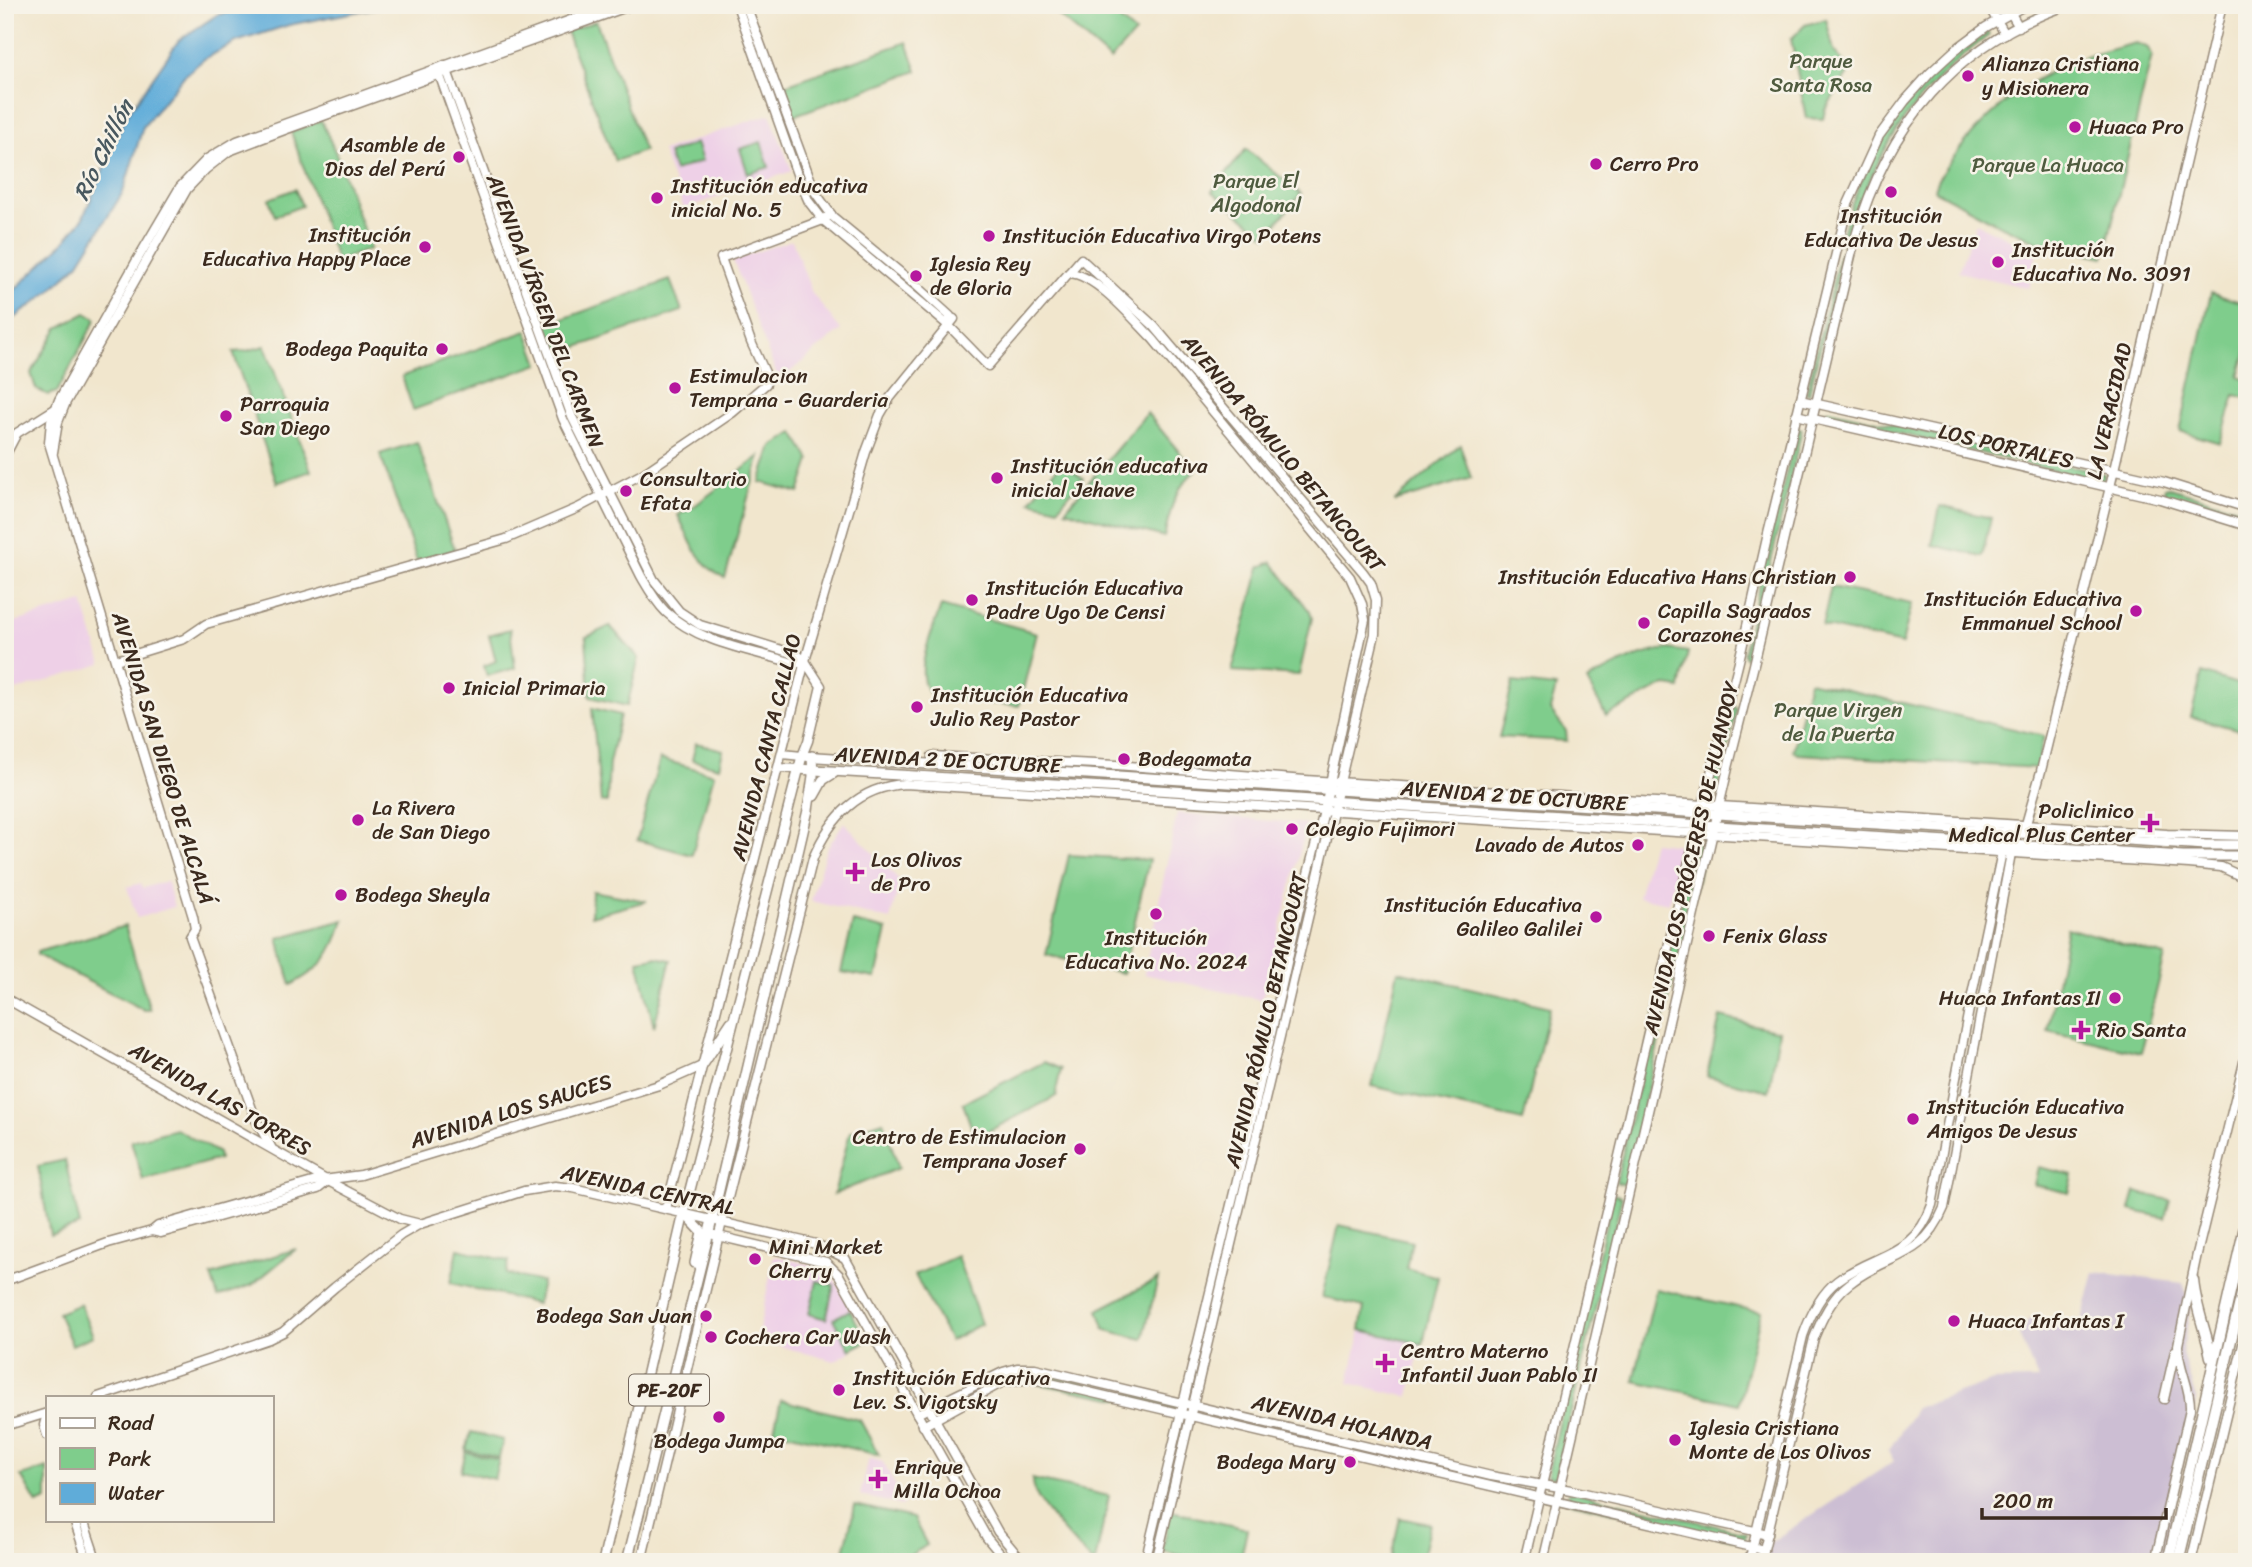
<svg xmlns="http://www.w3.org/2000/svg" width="2252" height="1567" font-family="Sriracha,sans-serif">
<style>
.built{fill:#eed0e7}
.industrial{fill:#ccbed3}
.green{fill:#7fcd8c;stroke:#5d7c55;stroke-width:2}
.water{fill:#5facd9;stroke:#4d6b7c;stroke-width:2}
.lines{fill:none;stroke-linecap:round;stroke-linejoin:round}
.secondary-casing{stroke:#968876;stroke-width:11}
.primary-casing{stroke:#968876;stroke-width:12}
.highway-casing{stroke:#968876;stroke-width:13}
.secondary{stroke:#fff;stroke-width:8}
.primary{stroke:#fff;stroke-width:9}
.highway{stroke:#fff;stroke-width:10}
.poi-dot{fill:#b5179e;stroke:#f7f3e8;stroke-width:2.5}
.labels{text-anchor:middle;stroke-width:5;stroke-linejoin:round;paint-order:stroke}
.shield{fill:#f7f3e8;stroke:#73665b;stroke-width:2}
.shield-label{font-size:19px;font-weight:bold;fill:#3b2a1e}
.park-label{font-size:21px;fill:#4f5b3f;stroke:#f7f3e8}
.poi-label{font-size:21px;fill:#3b2a1e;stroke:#f7f3e8;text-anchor:start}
.street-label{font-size:21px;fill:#3b2a1e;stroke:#f7f3e8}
.water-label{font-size:23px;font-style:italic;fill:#48585f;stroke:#f7f3e8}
</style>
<rect width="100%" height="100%" fill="#f7f3e8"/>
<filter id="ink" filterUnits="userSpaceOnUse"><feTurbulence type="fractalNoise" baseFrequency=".0143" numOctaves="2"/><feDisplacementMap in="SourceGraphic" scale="14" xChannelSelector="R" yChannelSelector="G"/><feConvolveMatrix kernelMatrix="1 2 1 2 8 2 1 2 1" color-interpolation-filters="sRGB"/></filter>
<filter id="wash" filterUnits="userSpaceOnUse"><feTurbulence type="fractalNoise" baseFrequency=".00686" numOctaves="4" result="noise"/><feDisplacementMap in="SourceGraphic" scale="28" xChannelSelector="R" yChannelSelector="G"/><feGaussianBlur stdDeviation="1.57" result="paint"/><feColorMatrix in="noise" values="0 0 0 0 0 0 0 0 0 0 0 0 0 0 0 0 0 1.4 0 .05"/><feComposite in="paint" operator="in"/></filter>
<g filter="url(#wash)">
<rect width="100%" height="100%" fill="#f1e6cd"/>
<g class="built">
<polygon points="770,114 792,171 684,209 662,151"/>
<polygon points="1976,223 2037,252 2029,288 1958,272"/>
<polygon points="792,240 812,293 841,330 779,381 733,260"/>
<polygon points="83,602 102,664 7,693 5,625"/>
<polygon points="1177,813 1307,824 1262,1000 1144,974"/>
<polygon points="844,822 900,881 890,920 811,901 826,850"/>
<polygon points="1653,842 1682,845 1669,903 1638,897"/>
<polygon points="167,881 174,907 137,918 127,887 141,883 143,888"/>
<polygon points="774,1256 824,1268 829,1273 836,1282 868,1341 835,1361 757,1340"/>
<polygon points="1361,1330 1421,1344 1409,1397 1349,1383"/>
<polygon points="869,1458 883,1462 905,1504 902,1506 860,1495"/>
</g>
<polygon class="industrial" points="2094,1272 2183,1283 2191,1306 2182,1353 2196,1399 2162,1562 1727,1562 1745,1553 1757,1551 1894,1461 1888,1451 1916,1408 1993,1381 2038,1380 2019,1335 2030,1318 2081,1324"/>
<g class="green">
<polygon points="1047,5 1103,5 1135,33 1110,60"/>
<polygon points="1826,19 1834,51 1850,70 1825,110 1823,119 1806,118 1791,39 1805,25"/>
<polygon points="596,21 644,151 615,161 566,31"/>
<path d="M1986 30 1989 35C1914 91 1872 154 1846 245L1839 243C1858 177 1889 115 1940 67 1954 54 1971 42 1986 30Z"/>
<polygon points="907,42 917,71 790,117 779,87"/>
<path d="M2136 43 2149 48 2152 55 2104 257 2038 242 1996 223 1934 190C1936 179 1946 167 1953 158 1980 120 2021 85 2064 65 2087 55 2112 49 2136 43Z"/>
<polygon points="321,120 338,158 370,249 337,261 291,132"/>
<polygon points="761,142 769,167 748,174 740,149"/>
<polygon points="696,143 702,161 674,171 668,154"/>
<polygon points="1246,149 1301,194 1266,236 1212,191"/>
<polygon points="295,189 302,206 275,216 269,199"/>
<polygon points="1840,252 1843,255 1809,394 1806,393"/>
<polygon points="670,280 682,311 554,355 543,326"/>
<polygon points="2211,293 2247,304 2247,351 2239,376 2247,379 2247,398 2235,395 2220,443 2180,431"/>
<polygon points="86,313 96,319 57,392 48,395 36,389 31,373 58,328"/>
<polygon points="527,331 539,364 413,410 402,376"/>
<polygon points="265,346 311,471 277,483 233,352 246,351"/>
<polygon points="1826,410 1829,410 2104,474 2102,482 1827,416"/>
<path d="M1147 413 1195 471C1173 491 1171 509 1164 537L1065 510Z"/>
<polygon points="1797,428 1802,429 1749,656 1746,658 1743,654"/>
<polygon points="794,433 810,460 799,493 760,482 772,446"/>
<polygon points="417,442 455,550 417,561 380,454"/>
<polygon points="1460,445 1471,478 1394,502"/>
<path d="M760 456 725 578C698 566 690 540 678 515L693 507Z"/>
<polygon points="1062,462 1083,478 1058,508 1030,501"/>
<polygon points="2167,487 2247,511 2247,520 2165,496 2164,488"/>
<polygon points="1940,506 1991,518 1982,556 1932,545"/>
<polygon points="1272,562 1310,612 1312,618 1299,675 1232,671 1260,567"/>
<polygon points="1831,587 1912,603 1902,644 1822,626"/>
<path d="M941 606 1037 633 1019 706 935 698C908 681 933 630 941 606Z"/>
<polygon points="610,626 639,658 627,706 590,697 586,637"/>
<polygon points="510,629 515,668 487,676 484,666 496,661 489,635"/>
<path d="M1668 649 1688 652 1680 688 1667 686 1659 688 1606 716 1587 681C1614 666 1637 653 1668 649Z"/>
<polygon points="2202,673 2247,687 2247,704 2240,730 2191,717"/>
<polygon points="1809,681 2044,736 2037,768 1798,754 1793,751"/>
<polygon points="1513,682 1556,687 1550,710 1566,731 1567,741 1499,737"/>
<polygon points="1733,706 1737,709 1717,794 1710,793 1730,708"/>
<polygon points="592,708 620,715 609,763 607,803 601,802"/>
<polygon points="696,743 723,750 719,767 692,760"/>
<polygon points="660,759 714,774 692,855 637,840"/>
<polygon points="1695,844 1705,846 1625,1185 1616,1182"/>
<polygon points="1069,855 1149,860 1123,973 1046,955"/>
<polygon points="592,891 647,901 591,916"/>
<path d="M344 920C332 955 324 967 291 985L278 938Z"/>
<polygon points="853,922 887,930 876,978 841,972"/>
<polygon points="125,926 150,1010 144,1010 37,955 37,952"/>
<polygon points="2067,928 2165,956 2141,1053 2048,1031"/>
<polygon points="655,957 671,960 654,1027 638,960"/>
<polygon points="1398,971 1550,1007 1523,1121 1372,1086"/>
<polygon points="1720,1017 1779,1031 1769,1091 1707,1076"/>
<polygon points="1044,1062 1061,1069 1056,1091 1057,1096 975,1138 963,1103"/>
<polygon points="883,1121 899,1168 834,1194 850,1132"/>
<polygon points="176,1129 218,1153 219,1159 143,1180 131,1141"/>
<polygon points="65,1160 80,1225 50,1235 38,1166"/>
<polygon points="2038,1167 2073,1175 2069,1193 2034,1185"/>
<polygon points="2135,1192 2170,1200 2165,1218 2130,1210"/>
<polygon points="1613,1194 1622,1197 1555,1478 1547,1476"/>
<polygon points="1339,1225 1412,1241 1406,1268 1438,1277 1423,1344 1360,1330 1364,1307 1322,1297"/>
<polygon points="296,1249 252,1285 218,1297 211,1276"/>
<polygon points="458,1249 509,1261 506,1274 542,1282 537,1304 451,1283"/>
<polygon points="957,1256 981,1324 950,1341 915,1275"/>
<polygon points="1158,1279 1143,1339 1105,1330 1098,1310"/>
<polygon points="817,1281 834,1285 826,1319 809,1314"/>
<polygon points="1656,1289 1761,1312 1739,1404 1634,1381"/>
<polygon points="80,1304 93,1336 72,1345 58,1313"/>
<polygon points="850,1310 867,1341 850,1350 833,1319"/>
<polygon points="1024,1372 1036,1372 1179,1404 1177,1410 1007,1378 942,1411 939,1407 1005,1374"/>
<polygon points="781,1400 860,1420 879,1455 774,1430"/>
<polygon points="471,1432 503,1440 499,1458 466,1450"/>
<polygon points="466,1452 499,1460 494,1479 461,1471"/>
<polygon points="47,1468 47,1500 37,1504 21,1476"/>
<path d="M1032 1479 1109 1496 1095 1562H1092C1077 1545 1030 1500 1032 1479Z"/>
<polygon points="1569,1491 1746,1533 1744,1542 1567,1501"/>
<polygon points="855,1505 913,1518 927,1545 909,1556 912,1562 860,1562 843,1556"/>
<polygon points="1171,1511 1247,1529 1240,1562 1209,1562 1162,1551"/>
<polygon points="1400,1518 1430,1524 1421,1562 1390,1562"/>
</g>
<polygon class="water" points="258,5 391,5 289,25 236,42 204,59 184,76 143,127 123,192 79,263 49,292 16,317 5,321 5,299 63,243 82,220 125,118 179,40 217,15"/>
</g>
<g filter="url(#ink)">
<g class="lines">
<defs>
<g id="secondary">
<polyline points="737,5 798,177 809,202 823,220 949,326 988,366 1081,259 1154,326 1363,572 1371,583 1376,600 1375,634 1156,1562"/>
<polyline points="746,5 815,192 833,217 918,287 950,316 949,326"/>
<polyline points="1988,5 2005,34"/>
<polyline points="2006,5 2019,27"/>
<polyline points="445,65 572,417 654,580 679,611 700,625 798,655 805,661 821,686 808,741 802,756 782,754"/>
<path d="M438 71 563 419 641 576C648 588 655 601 666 612 699 643 751 650 793 663L805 661"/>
<path d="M1069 273C1096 274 1134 320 1153 339L1350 577 1362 604 1365 620 1324 811 1299 909 1255 1105 1145 1562"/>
<polyline points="1800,400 2164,482 2247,508"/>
<polyline points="1796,415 2160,499 2247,526"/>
<polyline points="53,452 58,422 66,402 187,189 206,169 229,151 287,129 632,5"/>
<polyline points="5,456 17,433 55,409"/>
<polyline points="116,660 184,639 206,624 506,539 578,508 644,473 732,413 766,384 767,377 751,342 721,258 823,220 831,214"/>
<polyline points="932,764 932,756 1116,765 1305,780 2167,834 2247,836"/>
<polyline points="779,768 797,769"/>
<polyline points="2026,824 2041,771 2110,487 2222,5"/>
<polyline points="5,998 328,1181 400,1219 420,1224"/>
<polyline points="271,1147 256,1120 190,937 195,929 193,917 49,443 51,421 59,400 137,260 180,187 207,159 237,141 612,5"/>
<polyline points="666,1209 805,661 866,452 880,415 890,398 954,319"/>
<polyline points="152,1231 161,1233 318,1189 328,1181"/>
<polyline points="714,1235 826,1262 839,1275 987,1538 1007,1562"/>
<polyline points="5,1281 108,1243 152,1231 158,1226 316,1181 361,1175 659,1085 702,1066"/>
<polyline points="98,1397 269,1339 283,1332 335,1287 401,1235 420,1224 524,1191 555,1186 573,1188 816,1244 845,1258 998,1532 1023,1562"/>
<polyline points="2164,1399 2175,1351"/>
<polyline points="47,1414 44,1425 47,1435"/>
<polyline points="917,1414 1003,1372 1017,1368 1035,1368 1491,1476 1571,1490 1768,1534"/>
<polyline points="5,1426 47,1413"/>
<polyline points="923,1426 1003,1382 1033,1379 1764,1550"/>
<polyline points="74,1520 88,1562"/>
<polyline points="83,1520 97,1562"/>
<path d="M641 1562 722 1222 813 858C831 817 858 787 905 784L2189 864 2221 867 2247 879"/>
<polyline points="1524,1562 1676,913 1739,661 1767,538 1848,204 1879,136 1905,101 1930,73 1955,50 1986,27 2026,5"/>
<path d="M1543 1562 1728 768 1754 665 1855 239C1886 127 1956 42 2069 5"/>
<path d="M1749 1562 1803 1336C1810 1316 1820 1294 1837 1281 1875 1252 1914 1258 1932 1205L1969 1009 2007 828"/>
<path d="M1761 1562 1814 1338C1822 1318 1832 1297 1849 1284 1888 1253 1922 1261 1944 1208L2016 827"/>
<path d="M2155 1562 2190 1409C2191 1387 2178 1368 2178 1345L2197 1254 2247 1050"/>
<polyline points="2191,1562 2247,1328"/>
</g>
<g id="primary">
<polyline points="797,769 1173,791 2183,856 2247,856"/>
<polyline points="814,796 823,780 834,773"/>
<polyline points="702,1066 731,1022"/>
<polyline points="684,1213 702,1232 695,1263"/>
<polyline points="603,1562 684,1213 802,756 2206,845 2247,845"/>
<polyline points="627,1562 712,1220 808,810 813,776 812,756"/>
</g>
<g id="highway">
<polyline points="2246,1055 2247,1054"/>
<path d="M2193 1280C2195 1306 2206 1331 2211 1357"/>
<polyline points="2168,1562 2247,1218"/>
<polyline points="2178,1562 2247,1273"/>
</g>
</defs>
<use href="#secondary" class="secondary-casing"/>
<use href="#primary" class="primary-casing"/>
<use href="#highway" class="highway-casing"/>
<use href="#secondary" class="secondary"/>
<use href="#primary" class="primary"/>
<use href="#highway" class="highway"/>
</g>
</g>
<g class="poi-dot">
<circle cx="1968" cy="76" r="7"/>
<circle cx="2075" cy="127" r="7"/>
<circle cx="459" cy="157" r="7"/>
<circle cx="1596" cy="164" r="7"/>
<circle cx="1891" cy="192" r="7"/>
<circle cx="657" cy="198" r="7"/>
<circle cx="989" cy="236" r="7"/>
<circle cx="425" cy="247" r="7"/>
<circle cx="1998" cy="262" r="7"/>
<circle cx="916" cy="276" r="7"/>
<circle cx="442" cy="349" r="7"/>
<circle cx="675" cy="388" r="7"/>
<circle cx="226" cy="416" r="7"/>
<circle cx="997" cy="478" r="7"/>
<circle cx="626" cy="491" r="7"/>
<circle cx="1850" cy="577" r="7"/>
<circle cx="972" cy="600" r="7"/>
<circle cx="2136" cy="611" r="7"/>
<circle cx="1644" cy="623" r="7"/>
<circle cx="449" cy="688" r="7"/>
<circle cx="917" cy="707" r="7"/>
<circle cx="1124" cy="759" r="7"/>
<circle cx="358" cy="820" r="7"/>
<path d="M2146.5 812.5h7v7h7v7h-7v7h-7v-7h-7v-7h7z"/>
<circle cx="1292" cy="829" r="7"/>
<circle cx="1638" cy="845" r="7"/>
<path d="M851.5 861.5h7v7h7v7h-7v7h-7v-7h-7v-7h7z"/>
<circle cx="341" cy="895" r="7"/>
<circle cx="1156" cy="914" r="7"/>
<circle cx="1596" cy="917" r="7"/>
<circle cx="1709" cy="936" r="7"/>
<circle cx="2115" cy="998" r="7"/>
<path d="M2077.5 1019.5h7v7h7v7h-7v7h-7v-7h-7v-7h7z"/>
<circle cx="1913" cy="1119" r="7"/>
<circle cx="1080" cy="1149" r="7"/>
<circle cx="755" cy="1259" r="7"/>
<circle cx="706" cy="1316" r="7"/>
<circle cx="1954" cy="1321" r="7"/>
<circle cx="711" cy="1337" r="7"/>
<path d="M1381.5 1352.5h7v7h7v7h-7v7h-7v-7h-7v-7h7z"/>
<circle cx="839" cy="1390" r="7"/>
<circle cx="719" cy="1417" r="7"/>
<circle cx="1675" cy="1440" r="7"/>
<circle cx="1350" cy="1462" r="7"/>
<path d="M874.5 1468.5h7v7h7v7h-7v7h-7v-7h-7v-7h7z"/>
</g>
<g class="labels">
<rect class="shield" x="629" y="1374.5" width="80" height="31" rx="5"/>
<g class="shield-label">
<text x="669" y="1397">PE-20F</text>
</g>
<g class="park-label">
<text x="1821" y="68">Parque<tspan x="1821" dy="24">Santa Rosa</tspan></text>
<text x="2048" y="172">Parque La Huaca</text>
<text x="1256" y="188">Parque El<tspan x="1256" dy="24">Algodonal</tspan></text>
<text x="1838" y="717">Parque Virgen<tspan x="1838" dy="24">de la Puerta</tspan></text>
</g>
<g class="poi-label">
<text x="1982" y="71">Alianza Cristiana<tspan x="1982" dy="24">y Misionera</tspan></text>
<text x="2089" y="134">Huaca Pro</text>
<text x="445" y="152" text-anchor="end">Asamble de<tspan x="445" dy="24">Dios del Perú</tspan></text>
<text x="1610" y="171">Cerro Pro</text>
<text x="671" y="193">Institución educativa<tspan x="671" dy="24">inicial No. 5</tspan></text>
<text x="1891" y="223" text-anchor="middle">Institución<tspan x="1891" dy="24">Educativa De Jesus</tspan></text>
<text x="411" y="242" text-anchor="end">Institución<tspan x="411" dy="24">Educativa Happy Place</tspan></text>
<text x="1003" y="243">Institución Educativa Virgo Potens</text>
<text x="2012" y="257">Institución<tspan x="2012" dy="24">Educativa No. 3091</tspan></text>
<text x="930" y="271">Iglesia Rey<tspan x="930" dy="24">de Gloria</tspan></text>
<text x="428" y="356" text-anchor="end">Bodega Paquita</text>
<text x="689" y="383">Estimulacion<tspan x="689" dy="24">Temprana - Guarderia</tspan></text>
<text x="240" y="411">Parroquia<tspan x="240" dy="24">San Diego</tspan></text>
<text x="1011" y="473">Institución educativa<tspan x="1011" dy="24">inicial Jehave</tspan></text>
<text x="640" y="486">Consultorio<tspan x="640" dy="24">Efata</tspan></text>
<text x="1836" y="584" text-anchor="end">Institución Educativa Hans Christian</text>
<text x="986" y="595">Institución Educativa<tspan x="986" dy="24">Padre Ugo De Censi</tspan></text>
<text x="2122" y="606" text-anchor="end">Institución Educativa<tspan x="2122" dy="24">Emmanuel School</tspan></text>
<text x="1658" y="618">Capilla Sagrados<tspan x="1658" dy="24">Corazones</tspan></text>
<text x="463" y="695">Inicial Primaria</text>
<text x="931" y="702">Institución Educativa<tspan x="931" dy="24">Julio Rey Pastor</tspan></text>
<text x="1138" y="766">Bodegamata</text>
<text x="372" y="815">La Rivera<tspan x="372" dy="24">de San Diego</tspan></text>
<text x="2134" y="818" text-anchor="end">Policlinico<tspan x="2134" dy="24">Medical Plus Center</tspan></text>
<text x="1306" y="836">Colegio Fujimori</text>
<text x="1624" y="852" text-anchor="end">Lavado de Autos</text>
<text x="871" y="867">Los Olivos<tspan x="871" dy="24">de Pro</tspan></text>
<text x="355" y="902">Bodega Sheyla</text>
<text x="1582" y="912" text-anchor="end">Institución Educativa<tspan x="1582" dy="24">Galileo Galilei</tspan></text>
<text x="1723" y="943">Fenix Glass</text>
<text x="1156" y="945" text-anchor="middle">Institución<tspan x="1156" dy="24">Educativa No. 2024</tspan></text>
<text x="2101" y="1005" text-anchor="end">Huaca Infantas II</text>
<text x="2097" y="1037">Rio Santa</text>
<text x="1927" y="1114">Institución Educativa<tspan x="1927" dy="24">Amigos De Jesus</tspan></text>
<text x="1066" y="1144" text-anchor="end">Centro de Estimulacion<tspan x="1066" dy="24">Temprana Josef</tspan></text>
<text x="769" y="1254">Mini Market<tspan x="769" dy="24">Cherry</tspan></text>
<text x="692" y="1323" text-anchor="end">Bodega San Juan</text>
<text x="1968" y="1328">Huaca Infantas I</text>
<text x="725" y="1344">Cochera Car Wash</text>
<text x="1401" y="1358">Centro Materno<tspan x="1401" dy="24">Infantil Juan Pablo II</tspan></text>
<text x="853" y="1385">Institución Educativa<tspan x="853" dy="24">Lev. S. Vigotsky</tspan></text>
<text x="1689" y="1435">Iglesia Cristiana<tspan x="1689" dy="24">Monte de Los Olivos</tspan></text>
<text x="719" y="1448" text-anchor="middle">Bodega Jumpa</text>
<text x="1336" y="1469" text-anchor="end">Bodega Mary</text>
<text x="894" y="1474">Enrique<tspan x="894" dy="24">Milla Ochoa</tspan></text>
</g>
<g class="street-label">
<text transform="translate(545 311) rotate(69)" y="7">AVENIDA VÍRGEN DEL CARMEN</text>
<text transform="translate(2109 411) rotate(-77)" y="7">LA VERACIDAD</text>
<text transform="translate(2006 446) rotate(13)" y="7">LOS PORTALES</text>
<text transform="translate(1283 453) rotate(50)" y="7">AVENIDA RÓMULO BETANCOURT</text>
<text transform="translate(766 747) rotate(-76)" y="7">AVENIDA CANTA CALLAO</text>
<text transform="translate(163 758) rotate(73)" y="7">AVENIDA SAN DIEGO DE ALCALÁ</text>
<text transform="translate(948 760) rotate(3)" y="7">AVENIDA 2 DE OCTUBRE</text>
<text transform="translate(1514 796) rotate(4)" y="7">AVENIDA 2 DE OCTUBRE</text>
<text transform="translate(1691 858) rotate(-77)" y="7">AVENIDA LOS PRÓCERES DE HUANDOY</text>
<text transform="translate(1266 1020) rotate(-77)" y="7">AVENIDA RÓMULO BETANCOURT</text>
<text transform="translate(220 1099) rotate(30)" y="7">AVENIDA LAS TORRES</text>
<text transform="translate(511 1111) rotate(-17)" y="7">AVENIDA LOS SAUCES</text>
<text transform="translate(648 1190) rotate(12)" y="7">AVENIDA CENTRAL</text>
<text transform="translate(1342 1422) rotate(13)" y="7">AVENIDA HOLANDA</text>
</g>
<g class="water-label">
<text transform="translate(103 150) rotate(-64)" y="8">Río Chillón</text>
</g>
</g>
<rect width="2252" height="1567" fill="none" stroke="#f7f3e8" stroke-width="28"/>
<rect x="46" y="1396" width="228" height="126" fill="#f7f3e8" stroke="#aca397" stroke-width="2"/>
<rect x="60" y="1418" width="35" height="10" fill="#ffffff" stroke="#aca397" stroke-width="2"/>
<text x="108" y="1430" font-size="21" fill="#3b2a1e">Road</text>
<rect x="60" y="1448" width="35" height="21" fill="#7fcd8c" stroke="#aca397" stroke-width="2"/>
<text x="108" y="1466" font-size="21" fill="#3b2a1e">Park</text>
<rect x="60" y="1483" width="35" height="21" fill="#5facd9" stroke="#aca397" stroke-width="2"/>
<text x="108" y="1500" font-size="21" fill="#3b2a1e">Water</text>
<path d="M1982 1508v10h184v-10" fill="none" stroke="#3b2a1e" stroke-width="3.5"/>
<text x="1993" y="1508" font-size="21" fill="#3b2a1e" stroke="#f7f3e8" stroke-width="5" paint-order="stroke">200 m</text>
</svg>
